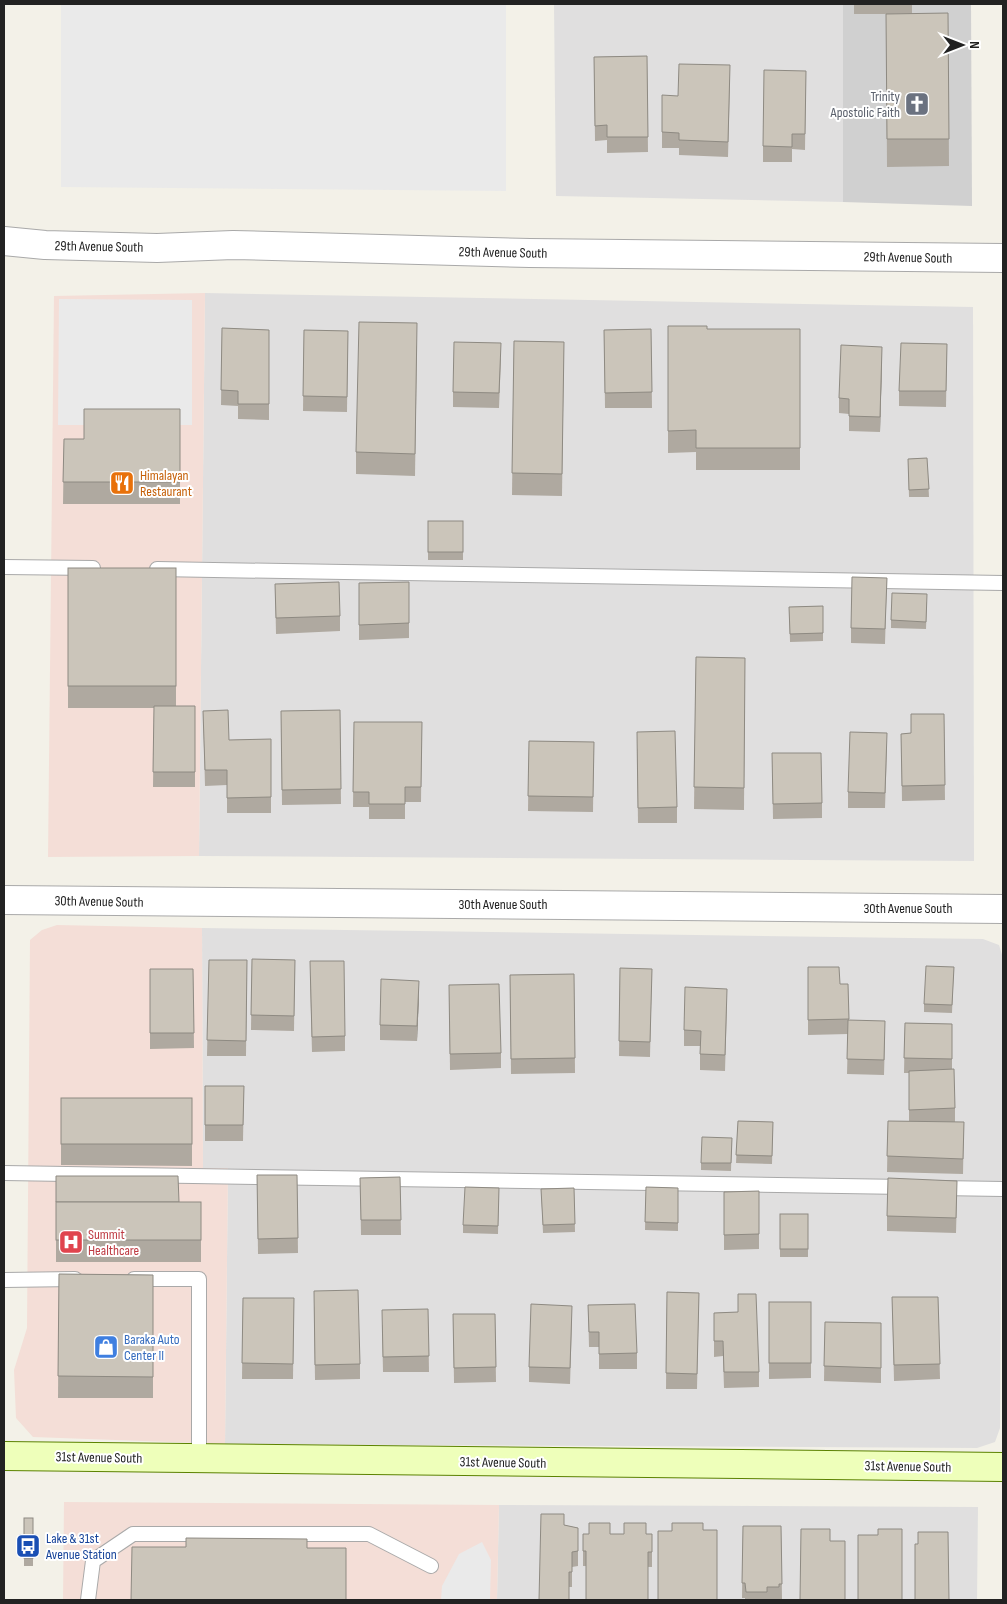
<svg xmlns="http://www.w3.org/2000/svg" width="1007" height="1604" font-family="'Sofia Sans Condensed',sans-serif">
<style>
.residential{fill:#e0dfdf}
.commercial{fill:#f4ded7}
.religious{fill:#d0d0d0}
.parking{fill:#eaeaea}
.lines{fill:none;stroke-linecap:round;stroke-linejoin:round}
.lane-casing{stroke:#a9a9a9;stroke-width:16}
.street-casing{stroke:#a9a9a9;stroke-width:30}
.secondary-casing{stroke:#5b8200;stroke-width:30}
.lane{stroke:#fff;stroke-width:14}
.street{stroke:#fff;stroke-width:28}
.secondary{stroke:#eeffba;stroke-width:28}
.wall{fill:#afa9a0}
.shaded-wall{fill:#8e8a82}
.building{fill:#cbc5ba;stroke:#8e8a82}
.labels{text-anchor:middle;stroke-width:4;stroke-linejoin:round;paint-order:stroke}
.worship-label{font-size:14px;fill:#5b616d;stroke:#fff;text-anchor:end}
.street-label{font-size:14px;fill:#222;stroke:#fff}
.food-label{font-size:14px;fill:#c56008;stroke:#fff;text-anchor:start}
.health-label{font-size:14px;fill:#be3a42;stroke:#fff;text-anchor:start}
.shop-label{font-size:14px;fill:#366cbe;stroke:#fff;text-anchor:start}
.transit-label{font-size:14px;fill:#164399;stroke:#fff;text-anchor:start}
</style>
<rect width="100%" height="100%" fill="#f3f1e8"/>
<g class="residential">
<polygon points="554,4 843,4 843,202 556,196"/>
<polygon points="205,293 973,307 974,861 199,856"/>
<polygon points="202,928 983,939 999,945 1003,958 1000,1428 995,1442 977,1448 225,1444 228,1168 203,1169"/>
<polygon points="499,1505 978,1507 977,1600 497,1600"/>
</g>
<g class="commercial">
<polygon points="205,293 199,856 48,857 54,296"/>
<polygon points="57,925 202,928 203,1168 228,1168 225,1444 33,1437 16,1418 14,1370 27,1328 30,940 42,930"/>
<polygon points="64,1502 499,1505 497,1600 63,1600"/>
</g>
<polygon class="religious" points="843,4 971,4 972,206 843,202"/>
<g class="parking">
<polygon points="61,4 506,4 506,191 61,187"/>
<polygon points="59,299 192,300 192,425 58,425"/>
<polygon points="482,1542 491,1560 490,1600 441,1600 442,1586 459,1554"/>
</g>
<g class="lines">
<defs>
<g id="lane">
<polyline points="4,567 93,568"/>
<polyline points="157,569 1003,583"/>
<polyline points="4,1173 905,1187"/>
<polyline points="939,1188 1003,1189"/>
<polyline points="134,1279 199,1279 199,1458"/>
<polyline points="4,1280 75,1279"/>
<polyline points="88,1600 93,1561 133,1534 369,1534 431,1566"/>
</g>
<g id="street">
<polyline points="4,241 45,245 157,248 233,245 530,253 1003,258"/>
<polyline points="4,900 1003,909"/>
</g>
<polyline id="secondary" points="4,1456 1003,1467"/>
</defs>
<use href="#lane" class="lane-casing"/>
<use href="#street" class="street-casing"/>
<use href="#secondary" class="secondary-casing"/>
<use href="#lane" class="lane"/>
<use href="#street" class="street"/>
<use href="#secondary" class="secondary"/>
</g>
<g class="wall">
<polygon points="854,4 912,4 912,14 948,13 949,166 887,167 886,14 854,14"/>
<polygon points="647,56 648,152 607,153 607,140 595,141 594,57"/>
<polygon points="806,71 805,150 792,149 792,162 763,162 763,146"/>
<polygon points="730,80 728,157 679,155 679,148 662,148 662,132 678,96"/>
<polygon points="668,326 707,329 800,329 800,470 696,470 696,452 668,453"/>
<polygon points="222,328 269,330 269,420 238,419 238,406 221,405"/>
<polygon points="651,329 652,408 605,408 604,330"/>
<polygon points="304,330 348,331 347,412 303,411"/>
<polygon points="514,341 564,342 562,496 512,495"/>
<polygon points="947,344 946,407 899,406 899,391"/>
<polygon points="417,345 415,476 356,474 356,452"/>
<polygon points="501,358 499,408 453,407 453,392"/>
<polygon points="882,362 880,432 849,431 849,414 839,413 839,398"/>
<polygon points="180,409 180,504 63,504 64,439 84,439"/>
<polygon points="927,458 929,497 909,497 908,459"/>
<rect x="428" y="521" width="35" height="39"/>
<polygon points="68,568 176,568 176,706 195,706 195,787 153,787 154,708 68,708"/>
<polygon points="887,578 885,644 851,643 851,628"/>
<polygon points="409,582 409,638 359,640 359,583"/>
<polygon points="275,584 340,616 340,631 276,634"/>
<polygon points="927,602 926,629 891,628 891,620"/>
<polygon points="823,606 823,641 790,642 789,607"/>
<polygon points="696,657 745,658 744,810 694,809"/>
<polygon points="340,710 341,804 282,805 281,711"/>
<polygon points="203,711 229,740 271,739 271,813 227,813 227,785 205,786"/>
<polygon points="944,714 945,800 902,801 901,734 911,733"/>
<polygon points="354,722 422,722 421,802 405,802 405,819 369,819 369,807 353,807"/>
<polygon points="529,741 594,742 593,812 528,811"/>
<polygon points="637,748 677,807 677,823 638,823"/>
<polygon points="887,748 885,808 848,808 848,792"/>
<polygon points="772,753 822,803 822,818 773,819"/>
<polygon points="252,959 295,960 294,1031 251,1030"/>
<polygon points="209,960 247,960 246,1056 207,1056"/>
<polygon points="808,967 840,984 848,984 849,1020 885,1037 884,1075 847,1074 848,1034 808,1035"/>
<polygon points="954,967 952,1013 924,1012 924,1004"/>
<polygon points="620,968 652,969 650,1057 619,1056"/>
<polygon points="150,969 193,969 194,1048 150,1049"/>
<polygon points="574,974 575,1073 511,1074 510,975"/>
<polygon points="310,976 345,1036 345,1051 312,1052"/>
<polygon points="449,985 501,1053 501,1068 450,1070"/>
<polygon points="419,996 417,1041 380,1040 380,1025"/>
<polygon points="727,1004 725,1071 700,1070 700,1046 684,1046 684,1030"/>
<polygon points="905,1023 952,1024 952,1069 955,1108 955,1122 964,1122 963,1174 887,1172 888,1121 909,1121 909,1073 904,1073"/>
<polygon points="205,1086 244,1086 243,1141 205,1141"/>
<polygon points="61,1098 192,1098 192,1166 61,1165"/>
<polygon points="738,1121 773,1122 772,1164 736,1163"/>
<polygon points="732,1138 731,1171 701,1170 701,1163"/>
<polygon points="257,1175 297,1175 298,1253 258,1254"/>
<polygon points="56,1176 179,1202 201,1202 201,1262 56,1262"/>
<polygon points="400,1177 401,1235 361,1235 360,1178"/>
<polygon points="646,1187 678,1188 678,1231 645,1230"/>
<polygon points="499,1188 498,1234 463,1233 463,1225"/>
<polygon points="574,1188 575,1232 543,1233 541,1189"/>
<polygon points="759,1191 759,1249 724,1250 724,1192"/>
<polygon points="957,1196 956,1233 887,1231 887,1216"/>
<rect x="780" y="1214" width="28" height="43"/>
<polygon points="59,1274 153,1275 153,1398 58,1398"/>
<polygon points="667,1292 699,1293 697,1389 666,1389"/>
<polygon points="738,1294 759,1372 759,1387 724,1388 723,1356 714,1357 714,1313 738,1312"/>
<polygon points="892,1297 938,1297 940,1379 894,1381"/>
<polygon points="243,1298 294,1298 293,1379 242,1379"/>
<polygon points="769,1302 811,1302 811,1378 769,1379"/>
<polygon points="588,1305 637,1353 637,1369 599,1369 599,1347 589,1347"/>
<polygon points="314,1306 360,1364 360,1379 315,1380"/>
<polygon points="428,1309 429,1372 383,1372 382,1325"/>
<polygon points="453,1314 495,1314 496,1382 454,1383"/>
<polygon points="572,1321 570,1384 529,1382 529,1367"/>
<polygon points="825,1322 881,1323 881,1383 824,1381"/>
<rect x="24" y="1518" width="9" height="48"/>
<polygon points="564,1525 578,1528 578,1566 572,1567 572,1587 569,1587"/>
<polygon points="743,1526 781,1526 782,1599 779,1599 779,1600 745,1600 745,1598 742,1598"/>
<polygon points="583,1534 652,1534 652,1567 583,1566"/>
</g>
<g class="shaded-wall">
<polygon points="882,347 882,362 880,432 880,417"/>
<polygon points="419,981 419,996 417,1041 417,1026"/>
</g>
<g class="building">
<polygon points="948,13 949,139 887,139 886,14"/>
<polygon points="647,56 648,137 607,137 607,125 595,126 594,57"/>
<polygon points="679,64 730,65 728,142 679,140 679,133 662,132 662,95 678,96"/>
<polygon points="764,70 806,71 805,134 792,134 792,147 763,146"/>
<polygon points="359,322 417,323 415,454 356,452"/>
<polygon points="668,326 707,326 707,329 800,329 800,448 696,448 696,430 668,431"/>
<polygon points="222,328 269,330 269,404 238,404 238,391 221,390"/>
<polygon points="651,329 652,392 605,393 604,330"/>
<polygon points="304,330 348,331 347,397 303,396"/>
<polygon points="514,341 564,342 562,474 512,473"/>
<polygon points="454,342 501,343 499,393 453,392"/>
<polygon points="901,343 947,344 946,391 899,391"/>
<polygon points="841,345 882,347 880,417 849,416 849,399 839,398"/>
<polygon points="84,409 180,409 180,482 63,482 64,439 84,439"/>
<polygon points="927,458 929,489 909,490 908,459"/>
<rect x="428" y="521" width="35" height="31"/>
<rect x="68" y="568" width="108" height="118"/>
<polygon points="852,577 887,578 885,629 851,628"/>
<polygon points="339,582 340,616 276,618 275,584"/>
<polygon points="409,582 409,623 359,625 359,583"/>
<polygon points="892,593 927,594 926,622 891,620"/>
<polygon points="823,606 823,633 790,634 789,607"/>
<polygon points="696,657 745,658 744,788 694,787"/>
<polygon points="154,706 195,706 195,772 153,772"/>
<polygon points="228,710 229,740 271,739 271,797 227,798 227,770 205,770 203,711"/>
<polygon points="340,710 341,789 282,790 281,711"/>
<polygon points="911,714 944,714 945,785 902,786 901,734 911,733"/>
<polygon points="354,722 422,722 421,787 405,787 405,804 369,804 369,792 353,792"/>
<polygon points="675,731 677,807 638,808 637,732"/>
<polygon points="850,732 887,733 885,793 848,792"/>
<polygon points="529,741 594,742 593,797 528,796"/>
<polygon points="772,753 821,753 822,803 773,804"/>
<polygon points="252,959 295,960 294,1016 251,1015"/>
<polygon points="209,960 247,960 246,1041 207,1040"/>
<polygon points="310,961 344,961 345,1036 312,1037"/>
<polygon points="926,966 954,967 952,1005 924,1004"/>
<polygon points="808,967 839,967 840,984 848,984 849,1019 808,1020"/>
<polygon points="620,968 652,969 650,1042 619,1041"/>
<polygon points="150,969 193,969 194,1033 150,1033"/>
<polygon points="574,974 575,1058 511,1059 510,975"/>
<polygon points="381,979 419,981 417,1026 380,1025"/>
<polygon points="499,984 501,1053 450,1054 449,985"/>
<polygon points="685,987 727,989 725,1055 700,1054 701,1031 684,1030"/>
<polygon points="848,1020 885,1021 884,1060 847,1059"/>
<polygon points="905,1023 952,1024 952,1059 904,1058"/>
<polygon points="954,1069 955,1108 909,1110 909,1071"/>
<polygon points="205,1086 244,1086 243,1125 205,1125"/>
<rect x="61" y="1098" width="131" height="46"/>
<polygon points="738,1121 773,1122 772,1156 736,1155"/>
<polygon points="888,1121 964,1122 963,1159 887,1156"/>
<polygon points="702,1137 732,1138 731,1163 701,1163"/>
<polygon points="257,1175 297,1175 298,1238 258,1239"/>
<polygon points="56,1176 178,1176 179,1202 56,1202"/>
<polygon points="400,1177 401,1220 361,1220 360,1178"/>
<polygon points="888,1178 957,1181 956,1218 887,1216"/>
<polygon points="465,1187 499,1188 498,1226 463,1225"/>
<polygon points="646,1187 678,1188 678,1223 645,1222"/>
<polygon points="574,1188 575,1224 543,1225 541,1189"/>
<polygon points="759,1191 759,1234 724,1235 724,1192"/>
<rect x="56" y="1202" width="145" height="38"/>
<rect x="780" y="1214" width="28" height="35"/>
<polygon points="59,1274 153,1275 153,1377 58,1376"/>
<polygon points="358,1290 360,1364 315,1365 314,1291"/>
<polygon points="667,1292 699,1293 697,1374 666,1373"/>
<polygon points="738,1294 756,1294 759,1372 724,1372 723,1341 714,1341 714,1313 738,1312"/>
<polygon points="892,1297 938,1297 940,1364 894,1365"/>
<polygon points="243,1298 294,1298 293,1364 242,1363"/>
<rect x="769" y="1302" width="42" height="61"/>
<polygon points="531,1304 572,1306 570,1368 529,1367"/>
<polygon points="635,1304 637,1353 599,1354 599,1332 589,1332 588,1305"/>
<polygon points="428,1309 429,1356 383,1357 382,1310"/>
<polygon points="453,1314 495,1314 496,1367 454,1368"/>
<polygon points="825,1322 881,1323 881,1368 824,1366"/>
<polygon points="541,1514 564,1514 564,1525 578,1528 578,1551 572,1552 572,1572 569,1572 569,1600 539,1600"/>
<rect x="24" y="1518" width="9" height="40"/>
<polygon points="589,1523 610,1523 610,1534 624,1534 624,1523 646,1523 646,1534 652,1534 652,1552 648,1552 648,1600 586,1600 586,1551 583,1551 583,1534 589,1534"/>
<polygon points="672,1523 703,1523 703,1530 717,1530 717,1600 658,1600 658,1531 672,1531"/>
<polygon points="743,1526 781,1526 782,1584 779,1584 779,1587 767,1587 767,1592 746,1592 745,1583 742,1583"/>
<polygon points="801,1529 830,1529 830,1541 845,1541 845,1600 800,1600"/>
<polygon points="878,1529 902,1529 902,1600 858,1600 858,1535 878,1535"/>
<polygon points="918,1532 948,1532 949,1600 915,1600 915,1544 918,1544"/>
<polygon points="186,1538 307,1539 307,1548 346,1548 346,1600 131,1600 132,1547 186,1547"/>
</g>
<defs>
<symbol id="church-square" viewBox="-11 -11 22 22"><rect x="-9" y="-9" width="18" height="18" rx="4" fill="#6b7280" stroke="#fff"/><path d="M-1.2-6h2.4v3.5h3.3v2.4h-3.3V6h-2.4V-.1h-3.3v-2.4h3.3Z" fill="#fff"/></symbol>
<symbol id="restaurant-square" viewBox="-11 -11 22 22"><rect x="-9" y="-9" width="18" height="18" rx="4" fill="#e8710a" stroke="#fff"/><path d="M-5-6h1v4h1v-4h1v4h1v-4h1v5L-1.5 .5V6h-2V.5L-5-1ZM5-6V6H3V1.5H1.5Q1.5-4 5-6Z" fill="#fff"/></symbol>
<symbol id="hospital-square" viewBox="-11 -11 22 22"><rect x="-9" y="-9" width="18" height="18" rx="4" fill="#e0444e" stroke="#fff"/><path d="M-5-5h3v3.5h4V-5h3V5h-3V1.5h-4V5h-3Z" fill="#fff"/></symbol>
<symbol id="shop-square" viewBox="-11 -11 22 22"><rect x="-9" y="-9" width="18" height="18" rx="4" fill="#3f7fe0" stroke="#fff"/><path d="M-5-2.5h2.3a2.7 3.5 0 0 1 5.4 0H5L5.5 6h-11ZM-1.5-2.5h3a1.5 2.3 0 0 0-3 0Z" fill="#fff"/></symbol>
<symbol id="bus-square" viewBox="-11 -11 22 22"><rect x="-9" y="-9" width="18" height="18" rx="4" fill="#1a4fb4" stroke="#fff"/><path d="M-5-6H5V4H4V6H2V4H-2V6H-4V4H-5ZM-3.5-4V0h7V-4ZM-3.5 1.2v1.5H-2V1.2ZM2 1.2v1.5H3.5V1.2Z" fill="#fff"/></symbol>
</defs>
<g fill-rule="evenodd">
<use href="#church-square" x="903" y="90" width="28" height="28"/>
<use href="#restaurant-square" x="108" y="469" width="28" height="28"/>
<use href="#hospital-square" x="57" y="1228" width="28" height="28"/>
<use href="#shop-square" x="92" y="1333" width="28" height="28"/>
<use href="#bus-square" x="14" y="1532" width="28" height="28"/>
</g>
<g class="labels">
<g class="worship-label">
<text x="900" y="101">Trinity<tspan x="900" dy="16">Apostolic Faith</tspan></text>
</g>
<g class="street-label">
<text transform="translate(99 246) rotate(1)" y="5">29th Avenue South</text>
<text transform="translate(503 252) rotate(1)" y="5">29th Avenue South</text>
<text transform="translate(908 257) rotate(1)" y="5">29th Avenue South</text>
<text transform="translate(99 901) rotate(1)" y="5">30th Avenue South</text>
<text x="503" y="909">30th Avenue South</text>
<text x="908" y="913">30th Avenue South</text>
<text transform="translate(99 1457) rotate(1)" y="5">31st Avenue South</text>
<text transform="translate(503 1462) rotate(1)" y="5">31st Avenue South</text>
<text transform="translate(908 1466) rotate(1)" y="5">31st Avenue South</text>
</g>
<g class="food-label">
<text x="140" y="480">Himalayan<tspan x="140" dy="16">Restaurant</tspan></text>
</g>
<g class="health-label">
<text x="88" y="1239">Summit<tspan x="88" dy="16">Healthcare</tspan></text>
</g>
<g class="shop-label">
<text x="124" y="1344">Baraka Auto<tspan x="124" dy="16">Center II</tspan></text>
</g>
<g class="transit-label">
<text x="46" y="1543">Lake &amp; 31st<tspan x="46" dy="16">Avenue Station</tspan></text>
</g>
</g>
<rect width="1007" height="1604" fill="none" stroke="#222222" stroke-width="10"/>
<g transform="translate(962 45) rotate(90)" stroke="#ffffff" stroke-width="4" paint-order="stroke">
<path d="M0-4L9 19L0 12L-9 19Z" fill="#222222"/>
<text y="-8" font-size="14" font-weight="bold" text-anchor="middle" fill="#222222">N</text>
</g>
</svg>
